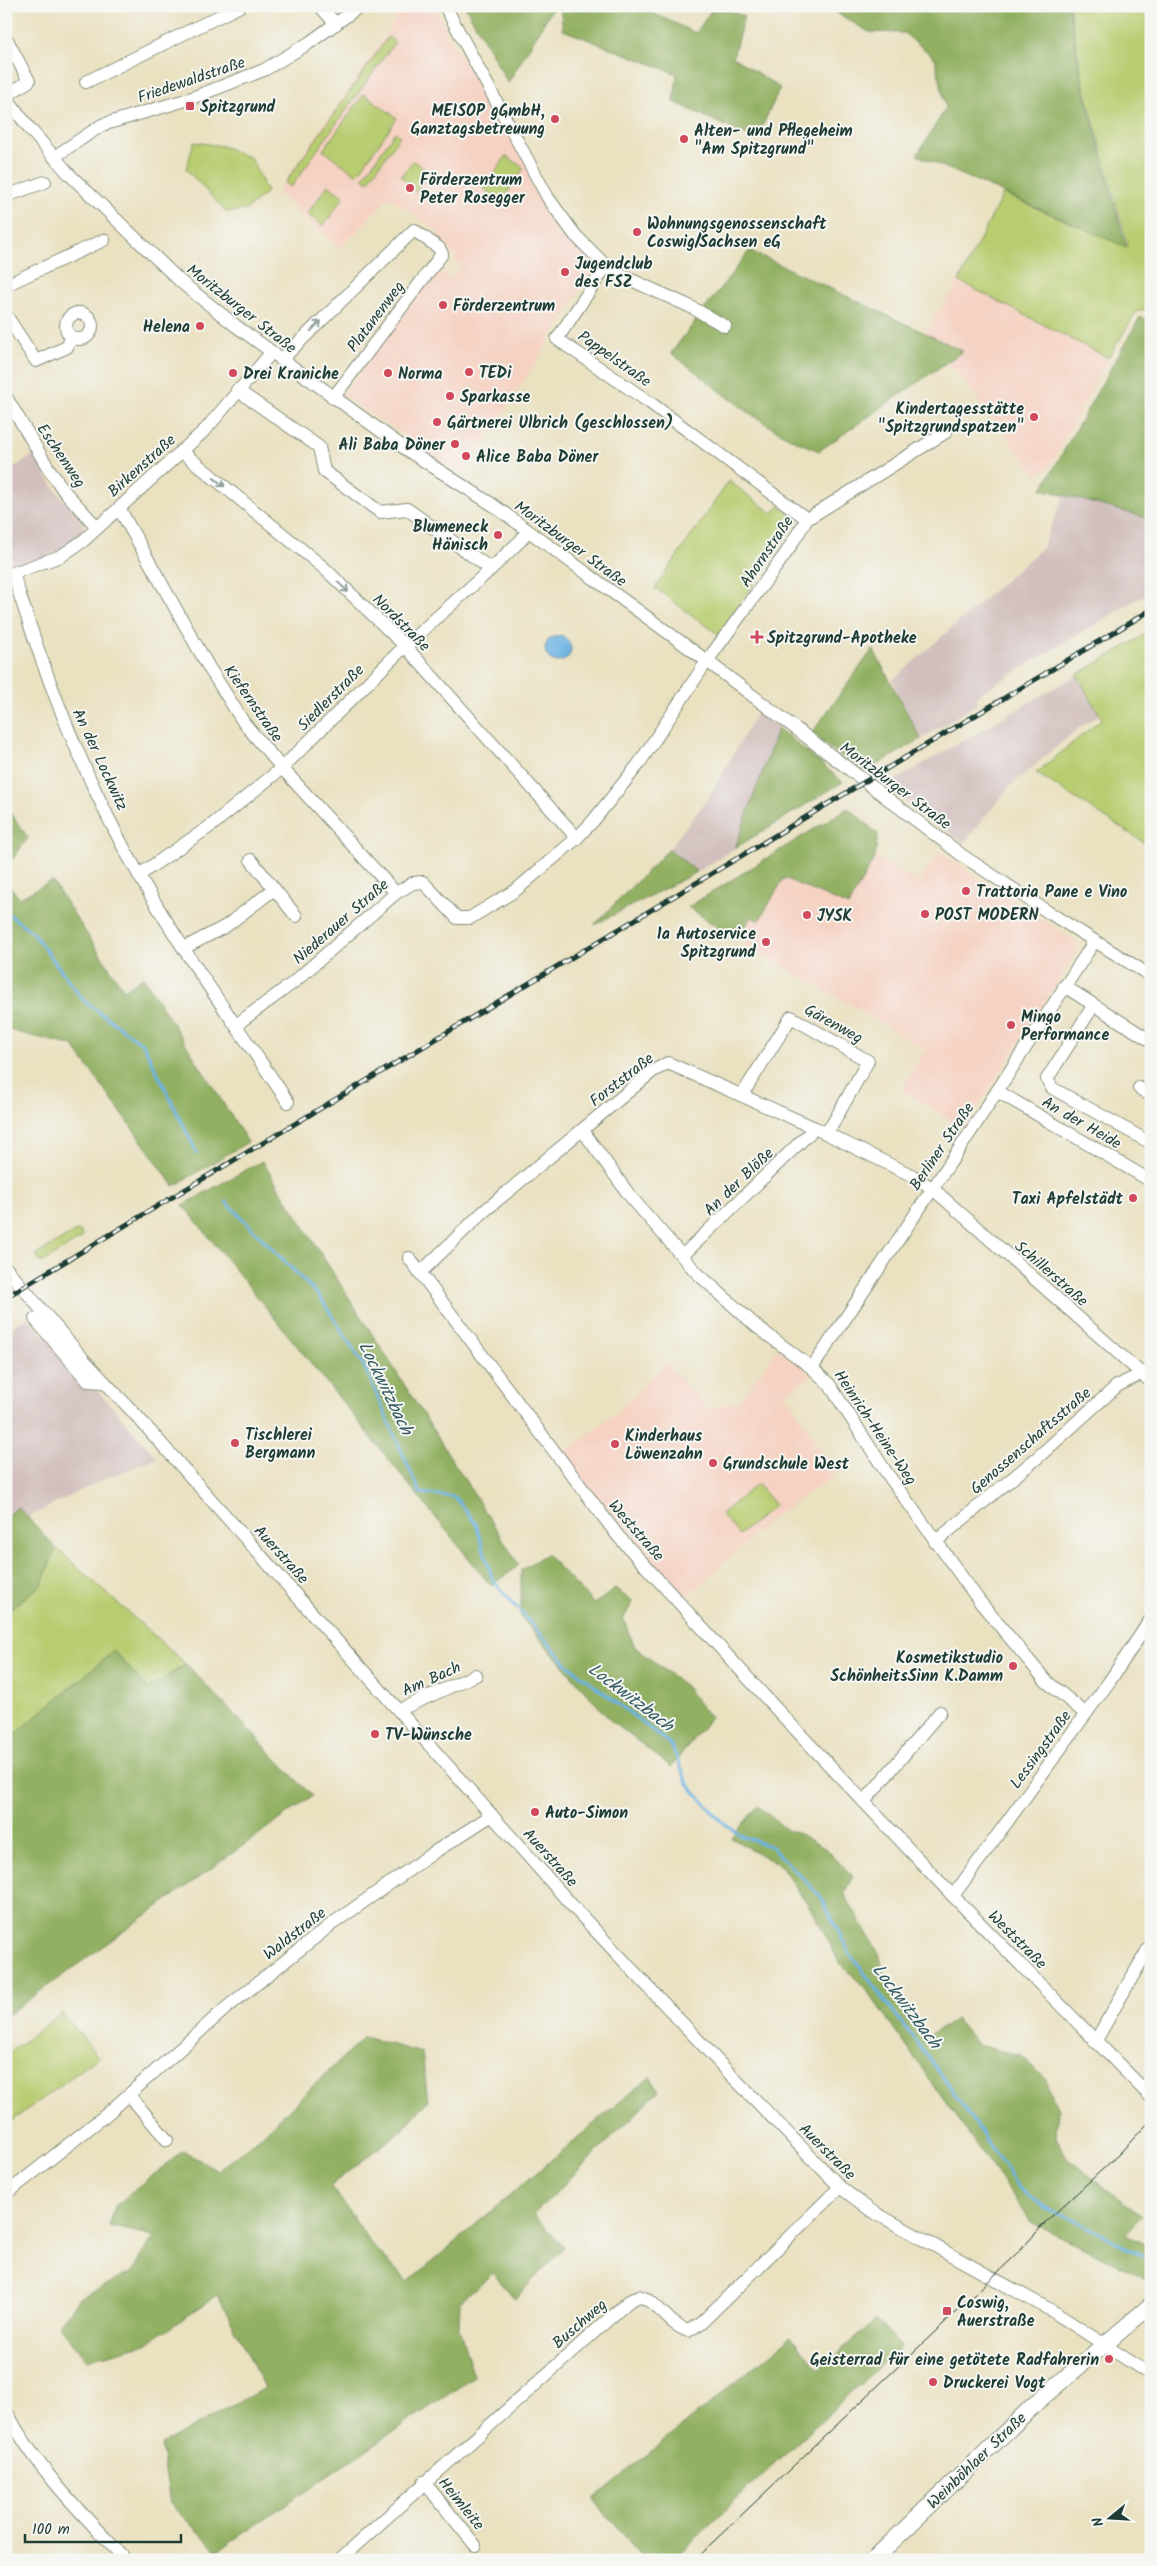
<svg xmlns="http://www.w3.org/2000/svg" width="1157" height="2566" font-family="Kalam,sans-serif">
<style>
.built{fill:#f5d2c2}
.industrial{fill:#d1bfbd}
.green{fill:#b8cc70;stroke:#6c8452}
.forest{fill:#92b062;stroke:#58764b}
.water{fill:#6bb2e2;stroke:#45788b}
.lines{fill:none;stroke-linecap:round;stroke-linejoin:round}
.stream{stroke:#6bb2e2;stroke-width:3}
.minor-casing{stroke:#848f7a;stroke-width:14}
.major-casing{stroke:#848f7a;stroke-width:18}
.minor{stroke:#fff;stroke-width:12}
.major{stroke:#fff;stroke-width:16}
.tram{stroke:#1f3d34;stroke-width:1}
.rail-casing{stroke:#1f3d34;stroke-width:5}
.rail{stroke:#f6f6f2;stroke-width:3;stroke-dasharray:9;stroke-linecap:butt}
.oneway{stroke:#8f9e9a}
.poi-dot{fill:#d1495b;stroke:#f6f6f2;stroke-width:2}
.labels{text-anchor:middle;stroke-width:4;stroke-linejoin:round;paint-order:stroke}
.street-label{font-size:16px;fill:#1f3d34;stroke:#f6f6f2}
.poi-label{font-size:16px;font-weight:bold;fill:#1f3d34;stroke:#f6f6f2;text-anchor:start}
.water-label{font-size:18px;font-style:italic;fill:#325a60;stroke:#f6f6f2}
</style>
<rect width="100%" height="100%" fill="#f6f6f2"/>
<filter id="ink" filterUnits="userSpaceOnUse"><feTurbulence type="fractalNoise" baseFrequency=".02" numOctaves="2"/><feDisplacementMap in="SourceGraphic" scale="10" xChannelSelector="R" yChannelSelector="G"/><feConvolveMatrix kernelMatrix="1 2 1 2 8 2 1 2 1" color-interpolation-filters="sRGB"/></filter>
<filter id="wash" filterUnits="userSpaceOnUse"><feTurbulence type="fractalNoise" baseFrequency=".0096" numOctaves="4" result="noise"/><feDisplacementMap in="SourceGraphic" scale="20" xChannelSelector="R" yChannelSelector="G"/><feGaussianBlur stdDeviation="1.12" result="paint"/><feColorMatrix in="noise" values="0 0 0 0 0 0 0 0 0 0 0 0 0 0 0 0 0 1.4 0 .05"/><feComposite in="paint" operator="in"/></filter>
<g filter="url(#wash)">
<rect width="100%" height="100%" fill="#eae1c1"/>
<g class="built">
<polygon points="403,6 435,6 455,50 464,54 570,236 593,265 591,276 586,280 522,384 462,474 342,395 437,270 451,280 461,265 455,260 456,255 434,239 439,232 389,197 340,249 277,192 389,31"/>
<polygon points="959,281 1108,358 1050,466 1037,475 953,368 947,364 963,351 925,333"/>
<polygon points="940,852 1078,943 1076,954 964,1129 902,1090 925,1050 865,1013 735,939 752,917 759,920 784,878 848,906 875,857 920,882"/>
<polygon points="778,1349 813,1376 786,1393 835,1475 776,1515 683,1600 561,1455 615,1414 666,1363 708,1409 739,1401"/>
</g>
<g class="industrial">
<polygon points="34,455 54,488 82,521 84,530 78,539 60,550 36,562 14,567 6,546 6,472"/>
<polygon points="1061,494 1151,519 1151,591 977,695 976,705 921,739 892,681 1042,548 1063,498"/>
<polygon points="1077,675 1100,714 1076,730 1008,788 964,843 885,786"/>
<polygon points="757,713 778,728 735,848 697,872 669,849 706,801"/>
<polygon points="29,1317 88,1389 98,1391 157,1458 108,1477 28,1517 19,1508 6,1517 6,1331"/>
</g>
<g class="green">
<polygon points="1069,6 1151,6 1151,308 1137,311 1108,358 959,281 1003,194 1128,247 1083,82"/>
<polygon points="388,37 395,42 291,187 285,183"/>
<polygon points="364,94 397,118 357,175 323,150"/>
<polygon points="395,132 400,136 368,182 363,178"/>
<polygon points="194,142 222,146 251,158 267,192 246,210 226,212 186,169"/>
<polygon points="506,156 524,168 502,201 484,189"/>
<polygon points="413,161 429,172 416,192 401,176"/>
<polygon points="328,185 344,197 323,226 307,214"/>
<path d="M729 481 772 513 780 506C788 512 794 516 791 527L719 635 655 588Z"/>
<polygon points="1151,631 1151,847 1036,773 1102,719 1077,675"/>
<polygon points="76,1231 81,1232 82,1238 41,1263 36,1255"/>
<polygon points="757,1484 775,1505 739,1535 721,1514"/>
<polygon points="56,1548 186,1664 148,1689 114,1651 6,1742 6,1612 41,1585"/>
<polygon points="62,2013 99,2057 6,2125 6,2055"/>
</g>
<g class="forest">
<polygon points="465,6 554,6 508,83"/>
<polygon points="560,6 637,6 696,33 714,6 744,16 733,57 780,88 756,140 674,102 677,74 563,30"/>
<polygon points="825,6 1068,6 1082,83 1126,247 917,155 946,108 935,58 904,33 869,32"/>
<path d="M749 251 770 260 963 351 819 451C763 430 718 388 671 353Z"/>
<polygon points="1140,317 1151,321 1151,519 1042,489"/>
<polygon points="873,649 921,739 863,773 811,734"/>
<polygon points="778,728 843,782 735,848"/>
<polygon points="6,806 28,838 6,868"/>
<polygon points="848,808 878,834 875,857 848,906 784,878 759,921 752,917 735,939 688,907"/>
<polygon points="669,849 697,872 594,925"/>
<polygon points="6,881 19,898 52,881 124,990 143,977 248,1142 174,1186 73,1046 8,1030 6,1027"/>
<polygon points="262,1161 519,1565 491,1586 183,1205"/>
<polygon points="18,1507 56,1548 41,1585 6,1612 6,1516"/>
<polygon points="546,1554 594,1604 615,1589 633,1602 623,1619 635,1647 685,1686 710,1718 671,1767 610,1720 521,1617 521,1570"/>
<polygon points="114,1651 148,1689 186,1664 312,1796 6,2016 6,1742"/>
<polygon points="758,1806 787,1830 800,1834 826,1849 853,1876 844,1893 879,1954 890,1992 927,2036 956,2019 978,2045 1022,2056 1046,2080 1058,2110 1056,2137 1068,2159 1142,2216 1126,2235 1151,2247 1151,2281 1031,2222 865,1988 839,1962 814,1913 781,1866 731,1838"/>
<polygon points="364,2037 422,2053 428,2101 402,2130 331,2185 371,2244 408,2282 650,2076 659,2091 533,2215 564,2247 515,2299 493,2273 460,2301 459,2328 474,2377 217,2551 170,2504 161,2444 265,2388 218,2295 146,2344 87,2360 58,2326 79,2298 132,2272 154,2236 109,2226 115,2206 183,2151 218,2170 260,2137"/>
<polygon points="876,2320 901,2346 672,2560 645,2560 593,2499 791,2337 819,2369"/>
</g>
<circle class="water" cx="558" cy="649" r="13"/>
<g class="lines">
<g class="stream">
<polyline points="6,912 32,932 84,1001 143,1044 197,1153"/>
<polyline points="226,1202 320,1297 364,1366 420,1493 455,1497 476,1524 493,1581 568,1665 671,1745 688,1784 717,1817 739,1835 772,1847 821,1897 850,1954 947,2083 1018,2187 1046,2209 1079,2222 1151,2261"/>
</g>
</g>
</g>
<g filter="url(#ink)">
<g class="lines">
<defs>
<g id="minor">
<polyline points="320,6 336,24"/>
<polyline points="445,6 548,198 575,235 606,266"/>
<polyline points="6,38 29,81 6,96"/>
<polyline points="86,82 240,6"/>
<polyline points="6,97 29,128 69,174 181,282 236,326 407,450 493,505 707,661 963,856 1048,912 1151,976"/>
<polyline points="54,157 102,125 189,99 264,70 309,43 360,6"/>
<polyline points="6,196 45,182"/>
<polyline points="6,285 104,240"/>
<circle cx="79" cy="326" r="13"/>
<polyline points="6,315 36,361 67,347 72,337"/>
<polyline points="725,326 689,306 618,274 606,266 557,339 649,402 807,519"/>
<path d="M271 353 206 429 83 541 61 556 13 573C45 677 85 782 140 877 184 955 238 1027 288 1102"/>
<polyline points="281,360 414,230 439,248 442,254 333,398"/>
<polyline points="237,390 319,447 324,471 380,512 407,509 491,569"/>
<polyline points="6,397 47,466 64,491 97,527"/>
<polyline points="181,451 324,568 405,646 577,838"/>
<polyline points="119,508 208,666 244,723 282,768 396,893"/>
<polyline points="251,860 296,916"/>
<polyline points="139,875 212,825 282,768 405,646 491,569 521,540 527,531"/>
<polyline points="184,948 226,926 273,890"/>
<polyline points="1064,986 1151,1041"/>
<polyline points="1093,1006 1047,1079 1052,1088 1151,1143"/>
<polyline points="236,1025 294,982 396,893 413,883 423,882 457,918 470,918 516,890 577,838 593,821 638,765 707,661 786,553 807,519 946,432"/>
<polyline points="1139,1088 1151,1096"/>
<polyline points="997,1091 1151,1181"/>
<polyline points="742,1095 791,1017 868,1061 832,1125 825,1133"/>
<polyline points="583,1131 630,1196 696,1272 756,1326 812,1368 829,1384 886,1472 980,1602 1046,1681 1086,1714"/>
<polyline points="682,1256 815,1128"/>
<polyline points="409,1258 618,1536 780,1713 953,1896 1151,2097"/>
<polyline points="6,1268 84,1360 134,1413 577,1911 730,2074 840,2187 870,2210 1054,2312 1151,2375"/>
<polyline points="420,1273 482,1213 653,1071 668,1063 815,1128 913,1176 932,1188 1151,1382"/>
<polyline points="35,1319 88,1381 104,1382"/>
<polyline points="812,1368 962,1145 1094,942"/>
<polyline points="935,1542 1037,1458 1117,1386 1151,1369"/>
<polyline points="399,1710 476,1675"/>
<polyline points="864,1802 940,1712"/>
<polyline points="953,1896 1109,1682 1151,1619"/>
<polyline points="1095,2042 1151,1944"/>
<polyline points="129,2095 167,2140"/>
<polyline points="6,2194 107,2114 226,2008 332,1924 433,1853 492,1815"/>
<path d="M6 2411C36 2468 82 2514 126 2560"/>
<polyline points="424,2482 475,2545"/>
<path d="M339 2560 629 2301 639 2296C659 2302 668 2325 688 2331L701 2323 840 2187"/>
</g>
<polyline id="major" points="873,2560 1037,2402 1151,2305"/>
</defs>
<use href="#minor" class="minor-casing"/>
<use href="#major" class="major-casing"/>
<use href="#minor" class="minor"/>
<use href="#major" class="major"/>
<g class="tram">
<polyline points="1039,2228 1118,2155 1151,2120"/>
<polyline points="694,2560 1016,2255 1045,2223"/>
</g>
<defs>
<polyline id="rail" points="6,1297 1151,610"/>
</defs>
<use href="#rail" class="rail-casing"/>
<use href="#rail" class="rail"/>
</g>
<defs><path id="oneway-shaft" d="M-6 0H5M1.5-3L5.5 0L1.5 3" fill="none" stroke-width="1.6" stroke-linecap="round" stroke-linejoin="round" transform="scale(1.25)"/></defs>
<g class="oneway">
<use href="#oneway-shaft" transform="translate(316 326) rotate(-45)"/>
<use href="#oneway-shaft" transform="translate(219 482) rotate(38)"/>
<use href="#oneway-shaft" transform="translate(343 587) rotate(43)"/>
</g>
</g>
<g class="poi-dot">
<rect x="185" y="101" width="10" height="10" rx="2.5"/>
<circle cx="555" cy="119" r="5"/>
<circle cx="684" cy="139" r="5"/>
<circle cx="410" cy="188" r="5"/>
<circle cx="637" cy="232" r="5"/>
<circle cx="565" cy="272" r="5"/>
<circle cx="443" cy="305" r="5"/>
<circle cx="200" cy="326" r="5"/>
<circle cx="469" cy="372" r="5"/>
<circle cx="233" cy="373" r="5"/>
<circle cx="388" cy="373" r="5"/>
<circle cx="450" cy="396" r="5"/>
<circle cx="1034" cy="417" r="5"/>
<circle cx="437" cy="422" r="5"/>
<circle cx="455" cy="444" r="5"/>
<circle cx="466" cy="456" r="5"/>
<circle cx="498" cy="535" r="5"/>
<path d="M754.5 629.5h5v5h5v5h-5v5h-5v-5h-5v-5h5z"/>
<circle cx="966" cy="891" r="5"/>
<circle cx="925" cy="914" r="5"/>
<circle cx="807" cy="915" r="5"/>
<circle cx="766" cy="942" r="5"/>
<circle cx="1011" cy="1025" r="5"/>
<circle cx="1133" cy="1198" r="5"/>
<circle cx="235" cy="1443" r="5"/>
<circle cx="615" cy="1444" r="5"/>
<circle cx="713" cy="1463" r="5"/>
<circle cx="1013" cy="1666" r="5"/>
<circle cx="375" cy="1734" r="5"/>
<circle cx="535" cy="1812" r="5"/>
<rect x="942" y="2306" width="10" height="10" rx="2.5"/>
<circle cx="1109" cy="2359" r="5"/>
<circle cx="933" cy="2382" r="5"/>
</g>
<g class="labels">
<g class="street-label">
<text transform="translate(191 79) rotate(-19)" y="6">Friedewaldstraße</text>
<text transform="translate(242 308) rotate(38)" y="6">Moritzburger Straße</text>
<text transform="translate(375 316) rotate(-53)" y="6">Platanenweg</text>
<text transform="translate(615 358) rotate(35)" y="6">Pappelstraße</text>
<text transform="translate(62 455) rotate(56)" y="6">Eschenweg</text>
<text transform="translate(141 465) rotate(-42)" y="6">Birkenstraße</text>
<text transform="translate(571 543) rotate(36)" y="6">Moritzburger Straße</text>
<text transform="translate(766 551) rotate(-56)" y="6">Ahornstraße</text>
<text transform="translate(402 622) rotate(45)" y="6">Nordstraße</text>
<text transform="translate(330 697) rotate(-45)" y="6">Siedlerstraße</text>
<text transform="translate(254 703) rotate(55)" y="6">Kiefernstraße</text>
<text transform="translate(101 759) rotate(65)" y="6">An der Lockwitz</text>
<text transform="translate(896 785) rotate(37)" y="6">Moritzburger Straße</text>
<text transform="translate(340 921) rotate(-41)" y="6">Niederauer Straße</text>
<text transform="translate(834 1023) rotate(29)" y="6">Gärenweg</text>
<text transform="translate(621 1079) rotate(-38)" y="6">Forststraße</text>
<text transform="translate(1082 1122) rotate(30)" y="6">An der Heide</text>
<text transform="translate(941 1146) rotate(-56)" y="6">Berliner Straße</text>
<text transform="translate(738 1181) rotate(-44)" y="6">An der Blöße</text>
<text transform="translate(1052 1273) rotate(41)" y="6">Schillerstraße</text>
<text transform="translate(876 1427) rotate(56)" y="6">Heinrich-Heine-Weg</text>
<text transform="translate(1030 1440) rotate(-41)" y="6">Genossenschaftsstraße</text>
<text transform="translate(637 1530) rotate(49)" y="6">Weststraße</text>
<text transform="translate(282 1554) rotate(48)" y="6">Auerstraße</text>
<text transform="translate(431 1678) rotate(-24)" y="6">Am Bach</text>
<text transform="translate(1040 1749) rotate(-54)" y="6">Lessingstraße</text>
<text transform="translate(551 1857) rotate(48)" y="6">Auerstraße</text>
<text transform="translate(294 1933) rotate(-38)" y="6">Waldstraße</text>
<text transform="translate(1018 1939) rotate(45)" y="6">Weststraße</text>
<text transform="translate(828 2151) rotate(45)" y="6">Auerstraße</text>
<text transform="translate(579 2323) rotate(-41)" y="6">Buschweg</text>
<text transform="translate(976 2460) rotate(-44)" y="6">Weinböhlaer Straße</text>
<text transform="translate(462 2503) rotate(51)" y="6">Heimleite</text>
</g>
<g class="poi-label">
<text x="200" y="112">Spitzgrund</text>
<text x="545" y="116" text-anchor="end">MEISOP gGmbH,<tspan x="545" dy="18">Ganztagsbetreuung</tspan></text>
<text x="694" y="136">Alten- und Pflegeheim<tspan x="694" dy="18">"Am Spitzgrund"</tspan></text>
<text x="420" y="185">Förderzentrum<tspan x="420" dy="18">Peter Rosegger</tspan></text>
<text x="647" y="229">Wohnungsgenossenschaft<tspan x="647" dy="18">Coswig/Sachsen eG</tspan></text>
<text x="575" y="269">Jugendclub<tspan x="575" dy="18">des FSZ</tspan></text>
<text x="453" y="311">Förderzentrum</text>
<text x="190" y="332" text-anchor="end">Helena</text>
<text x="479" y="378">TEDi</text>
<text x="243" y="379">Drei Kraniche</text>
<text x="398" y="379">Norma</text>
<text x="460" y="402">Sparkasse</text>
<text x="1024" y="414" text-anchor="end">Kindertagesstätte<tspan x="1024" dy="18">"Spitzgrundspatzen"</tspan></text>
<text x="447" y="428">Gärtnerei Ulbrich (geschlossen)</text>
<text x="445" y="450" text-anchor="end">Ali Baba Döner</text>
<text x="476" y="462">Alice Baba Döner</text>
<text x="488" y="532" text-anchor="end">Blumeneck<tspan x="488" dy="18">Hänisch</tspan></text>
<text x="767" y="643">Spitzgrund-Apotheke</text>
<text x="976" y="897">Trattoria Pane e Vino</text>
<text x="935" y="920">POST MODERN</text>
<text x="817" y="921">JYSK</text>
<text x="756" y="939" text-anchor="end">1a Autoservice<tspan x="756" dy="18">Spitzgrund</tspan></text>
<text x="1021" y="1022">Mingo<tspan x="1021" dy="18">Performance</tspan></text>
<text x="1123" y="1204" text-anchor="end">Taxi Apfelstädt</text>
<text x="245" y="1440">Tischlerei<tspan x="245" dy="18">Bergmann</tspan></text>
<text x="625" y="1441">Kinderhaus<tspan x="625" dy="18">Löwenzahn</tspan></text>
<text x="723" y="1469">Grundschule West</text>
<text x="1003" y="1663" text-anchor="end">Kosmetikstudio<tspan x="1003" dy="18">SchönheitsSinn K.Damm</tspan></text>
<text x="385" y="1740">TV-Wünsche</text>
<text x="545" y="1818">Auto-Simon</text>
<text x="957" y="2308">Coswig,<tspan x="957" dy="18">Auerstraße</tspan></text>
<text x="1099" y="2365" text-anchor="end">Geisterrad für eine getötete Radfahrerin</text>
<text x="943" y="2388">Druckerei Vogt</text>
</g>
<g class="water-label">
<text transform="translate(386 1388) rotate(64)" y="6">Lockwitzbach</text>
<text transform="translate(631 1697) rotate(37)" y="6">Lockwitzbach</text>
<text transform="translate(907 2006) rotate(53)" y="6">Lockwitzbach</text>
</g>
</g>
<rect width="1157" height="2566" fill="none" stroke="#f6f6f2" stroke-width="25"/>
<g transform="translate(1110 2518) rotate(252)" stroke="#f6f6f2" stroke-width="4" paint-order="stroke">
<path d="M0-4L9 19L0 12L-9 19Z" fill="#1f3d34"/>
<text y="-8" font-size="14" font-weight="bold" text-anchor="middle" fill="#1f3d34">N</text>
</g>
<path d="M25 2534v8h156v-8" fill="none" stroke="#1f3d34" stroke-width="2.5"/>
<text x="32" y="2534" font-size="15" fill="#1f3d34" stroke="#f6f6f2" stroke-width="4" paint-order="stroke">100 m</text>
</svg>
